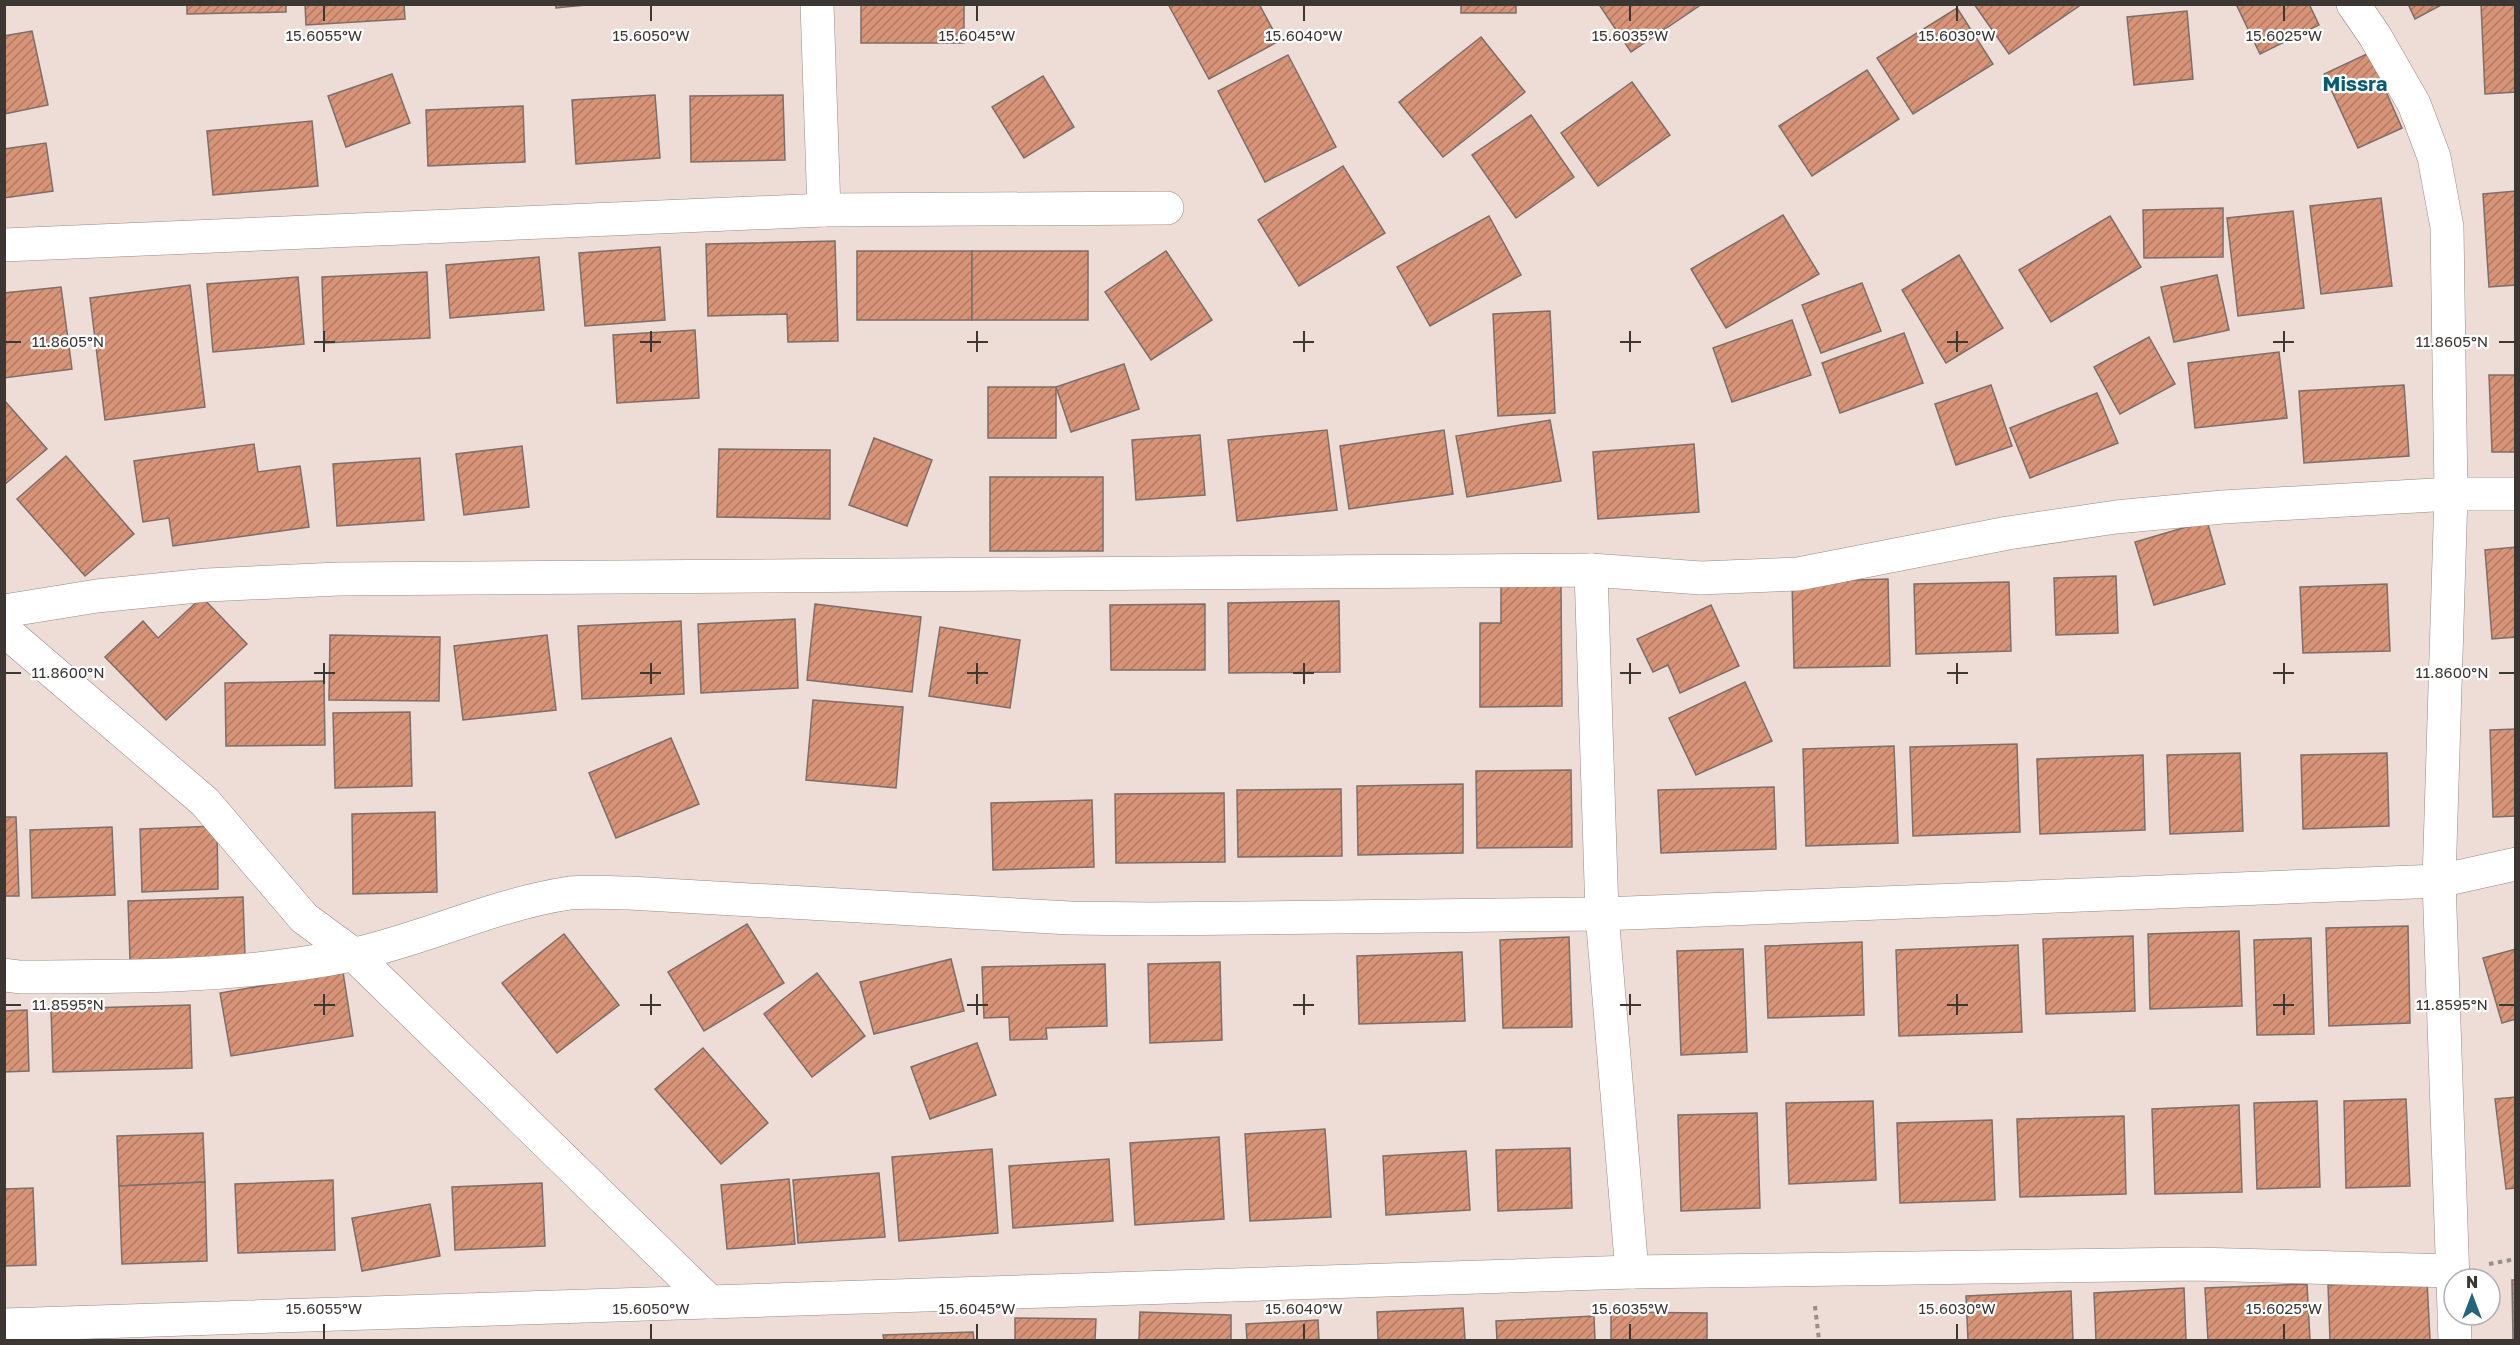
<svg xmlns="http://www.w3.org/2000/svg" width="2520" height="1345" font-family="'Golos Text',sans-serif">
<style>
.building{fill:url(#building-hatch);stroke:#7d6e68;stroke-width:1.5}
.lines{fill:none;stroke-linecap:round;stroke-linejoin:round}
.minor-casing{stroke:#988983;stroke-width:34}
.path{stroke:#9a8e89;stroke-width:4;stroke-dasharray:4.5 4.5;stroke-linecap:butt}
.minor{stroke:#fff;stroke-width:33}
.ticks{fill:none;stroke:#3d3734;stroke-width:2}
.labels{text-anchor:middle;stroke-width:4.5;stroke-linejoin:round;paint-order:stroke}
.neighbourhood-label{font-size:20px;font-weight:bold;fill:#075c73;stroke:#fff}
.ticks-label{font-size:15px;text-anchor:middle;fill:#3d3734;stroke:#fff;stroke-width:4.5;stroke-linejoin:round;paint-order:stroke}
</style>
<defs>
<pattern id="building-hatch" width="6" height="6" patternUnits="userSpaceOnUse" patternTransform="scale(1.5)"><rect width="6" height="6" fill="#d89478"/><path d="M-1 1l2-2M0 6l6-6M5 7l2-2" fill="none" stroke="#b07a63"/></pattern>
</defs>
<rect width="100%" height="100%" fill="#eeddd6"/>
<g class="building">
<polygon points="187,4 286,4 286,12 187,14"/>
<polygon points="305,4 404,4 405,19 306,25"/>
<polygon points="556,4 596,4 556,8"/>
<rect x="861" y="4" width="103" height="39"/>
<polygon points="1168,4 1259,4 1279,41 1209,79"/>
<rect x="1461" y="4" width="55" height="9"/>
<polygon points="1603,4 1702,4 1631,52 1600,6"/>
<polygon points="1974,4 2082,4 2009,54"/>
<polygon points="2236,4 2309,4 2319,25 2260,54"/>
<polygon points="2408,4 2443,4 2415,19"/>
<polygon points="2481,4 2516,4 2516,92 2485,94"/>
<polygon points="1957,8 1993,64 1913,114 1877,58"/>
<polygon points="2187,11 2193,79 2134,85 2127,17"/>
<polygon points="32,31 48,105 4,114 4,36"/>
<polygon points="1481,37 1525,92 1443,157 1399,102"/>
<polygon points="2369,53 2402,128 2358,148 2324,74"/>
<polygon points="1288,55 1336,147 1265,182 1218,91"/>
<polygon points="1867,70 1899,119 1812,176 1779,126"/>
<polygon points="392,74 410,123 346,147 328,96"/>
<polygon points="1043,76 1074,127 1024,158 992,107"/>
<polygon points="1632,82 1670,135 1598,186 1561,133"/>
<polygon points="655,95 660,158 576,164 572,100"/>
<polygon points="783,95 785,160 691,162 690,96"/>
<polygon points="523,106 525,162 428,166 426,110"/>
<polygon points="1531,115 1574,177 1516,218 1472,155"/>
<polygon points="312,121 318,186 213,195 207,131"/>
<polygon points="46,143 53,191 4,198 4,149"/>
<polygon points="1343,166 1385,233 1299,286 1258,220"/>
<polygon points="2516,191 2516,285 2489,287 2483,194"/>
<polygon points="2381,198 2392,286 2321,294 2310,206"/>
<polygon points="2223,208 2223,257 2144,258 2143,210"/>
<polygon points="2293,211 2304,308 2238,316 2227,218"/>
<polygon points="1783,215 1819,274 1726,328 1691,269"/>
<polygon points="1489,216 1521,275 1430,326 1397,267"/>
<polygon points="2110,216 2141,267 2051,322 2019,270"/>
<polygon points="835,241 838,341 788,342 787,314 708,316 706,244"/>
<polygon points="660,247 665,320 585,326 579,253"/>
<rect x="857" y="251" width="115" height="69"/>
<rect x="972" y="251" width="116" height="69"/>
<polygon points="1166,251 1212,320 1151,360 1105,292"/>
<polygon points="1959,255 2003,328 1946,363 1902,290"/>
<polygon points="539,257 544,310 450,318 446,265"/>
<polygon points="427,272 430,338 324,343 322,277"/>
<polygon points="2217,275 2229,330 2174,342 2161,287"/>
<polygon points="298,277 304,344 213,352 207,284"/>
<polygon points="1862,283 1881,331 1821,353 1802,305"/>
<polygon points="190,285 205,407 105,420 90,298"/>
<polygon points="61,287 72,369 4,378 4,293"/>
<polygon points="1550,311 1555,413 1498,416 1493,314"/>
<polygon points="1792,320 1811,375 1732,402 1713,348"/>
<polygon points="695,330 699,398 617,403 613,335"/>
<polygon points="1904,333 1923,383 1840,413 1822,363"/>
<polygon points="2149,337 2175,384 2120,414 2094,367"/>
<polygon points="2279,352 2287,418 2195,428 2188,363"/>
<polygon points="1124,364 1139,409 1071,432 1056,387"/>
<polygon points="2489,375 2516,375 2516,452 2492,452"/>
<polygon points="1991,385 2012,446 1956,465 1935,404"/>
<polygon points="2404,385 2409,456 2304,463 2299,391"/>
<rect x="988" y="387" width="68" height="51"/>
<polygon points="2097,393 2118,443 2030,478 2010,428"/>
<polygon points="4,400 47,449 4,485"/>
<polygon points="1550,420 1561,481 1467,497 1456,436"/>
<polygon points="1327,430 1337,510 1237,521 1228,440"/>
<polygon points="1444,430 1453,494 1349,509 1340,446"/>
<polygon points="1200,435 1205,495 1136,500 1132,440"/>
<polygon points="874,438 932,460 907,526 849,505"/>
<polygon points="254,444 258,472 300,466 309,527 173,546 169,518 143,522 134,461"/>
<polygon points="1694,444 1699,512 1598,519 1593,452"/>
<polygon points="522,446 529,507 464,515 456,454"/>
<polygon points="719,449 830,450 830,519 717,517"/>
<polygon points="66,456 134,534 85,576 17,499"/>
<polygon points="420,458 424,520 337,526 333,464"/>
<rect x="990" y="477" width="113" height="74"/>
<polygon points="2207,521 2225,584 2154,605 2135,542"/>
<polygon points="2516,547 2516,637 2492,639 2485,550"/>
<polygon points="2116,576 2118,633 2056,635 2054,578"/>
<polygon points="1888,579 1890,666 1794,668 1792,582"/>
<polygon points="2009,582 2011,651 1916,654 1914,584"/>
<polygon points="2387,584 2390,651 2303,653 2300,587"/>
<polygon points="1501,586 1561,586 1562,706 1480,707 1480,623 1501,623"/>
<polygon points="202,597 247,644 166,720 105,657 143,621 158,638"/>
<polygon points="1339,601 1340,672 1229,673 1228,603"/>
<polygon points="815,604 921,617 912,692 807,680"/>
<polygon points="1205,604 1205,670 1111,670 1110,605"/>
<polygon points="1711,605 1739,666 1680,693 1668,665 1653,672 1637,639"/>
<polygon points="795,619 798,688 701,693 698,624"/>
<polygon points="681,621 684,694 582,699 578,626"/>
<polygon points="940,627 1020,640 1010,708 929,696"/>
<polygon points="330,635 440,637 439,701 329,700"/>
<polygon points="547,635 556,710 463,720 454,646"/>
<polygon points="324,681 325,745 226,746 225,683"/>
<polygon points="1745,682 1772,741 1696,775 1669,718"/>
<polygon points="813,700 903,707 896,788 806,780"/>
<polygon points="410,712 412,786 335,788 333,713"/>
<polygon points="2516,729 2516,816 2493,817 2490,730"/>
<polygon points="671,738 699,804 616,838 589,773"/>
<polygon points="2017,744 2020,832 1913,836 1910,747"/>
<polygon points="1894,746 1898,843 1806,846 1803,749"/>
<polygon points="2240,753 2243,831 2170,834 2167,755"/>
<polygon points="2387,753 2389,826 2303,829 2301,755"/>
<polygon points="2143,755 2145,830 2040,834 2037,759"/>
<polygon points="1571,770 1572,847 1477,848 1476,771"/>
<polygon points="1463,784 1463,853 1358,855 1357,786"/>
<polygon points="1774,787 1776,849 1661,853 1658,790"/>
<polygon points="1341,789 1342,856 1238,857 1237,790"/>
<polygon points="1224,793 1225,862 1116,863 1115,794"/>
<polygon points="1092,800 1094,867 993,870 991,803"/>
<polygon points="435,812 437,892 353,894 352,814"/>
<polygon points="4,817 16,817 19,896 4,896"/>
<polygon points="217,826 218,889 142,892 140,829"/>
<polygon points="112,827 115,895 32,898 30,830"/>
<polygon points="243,897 245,956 130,960 128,901"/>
<polygon points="747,924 784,983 704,1031 668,972"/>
<polygon points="2408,926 2410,1023 2329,1026 2326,928"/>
<polygon points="2239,931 2242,1006 2150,1009 2148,934"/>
<polygon points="564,934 619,1005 557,1053 502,983"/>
<polygon points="2133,936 2135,1011 2046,1014 2043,939"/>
<polygon points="1569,937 1572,1027 1503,1028 1500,940"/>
<polygon points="2311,938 2314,1034 2257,1035 2254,940"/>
<polygon points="1862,942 1864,1015 1768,1018 1765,946"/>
<polygon points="2018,945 2022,1032 1899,1036 1896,950"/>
<polygon points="1743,949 1747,1052 1681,1055 1677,951"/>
<polygon points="2516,949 2516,1019 2502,1023 2483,958"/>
<polygon points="1462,952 1465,1021 1359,1024 1357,956"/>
<polygon points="951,959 964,1011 874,1034 860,982"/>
<polygon points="1220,962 1222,1040 1150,1043 1148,964"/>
<polygon points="1105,964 1107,1026 1046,1028 1047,1039 1010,1040 1009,1017 984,1018 982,967"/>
<polygon points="343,972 353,1036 231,1056 220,993"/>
<polygon points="817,973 865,1036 812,1077 764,1014"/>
<polygon points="190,1005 192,1068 53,1072 51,1009"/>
<polygon points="27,1010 29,1071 4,1072 4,1011"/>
<polygon points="977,1043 996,1095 930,1119 911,1067"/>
<polygon points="703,1048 768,1123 721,1164 655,1089"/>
<polygon points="2516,1097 2516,1188 2506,1189 2495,1099"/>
<polygon points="2406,1099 2410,1186 2346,1188 2344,1101"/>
<polygon points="1873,1101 1876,1180 1789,1184 1786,1103"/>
<polygon points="2317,1101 2320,1187 2257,1189 2254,1103"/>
<polygon points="2239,1105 2242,1192 2155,1194 2152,1109"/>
<polygon points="1757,1113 1760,1208 1681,1211 1678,1115"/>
<polygon points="2124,1116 2126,1194 2020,1197 2017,1119"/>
<polygon points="1992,1120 1995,1200 1900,1203 1897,1123"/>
<polygon points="1325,1129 1331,1217 1250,1221 1245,1134"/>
<polygon points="203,1133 205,1182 119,1186 117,1136"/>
<polygon points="1219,1137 1224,1219 1135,1225 1130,1143"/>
<polygon points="1570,1148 1572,1208 1498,1211 1496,1150"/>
<polygon points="992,1149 998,1233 899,1241 892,1157"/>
<polygon points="1466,1151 1470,1210 1386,1215 1383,1156"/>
<polygon points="1109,1159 1113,1221 1013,1228 1009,1166"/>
<polygon points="879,1173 885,1237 798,1243 793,1180"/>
<polygon points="789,1179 795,1244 727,1249 721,1185"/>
<polygon points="333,1180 335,1250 238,1253 235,1184"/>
<polygon points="205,1182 207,1261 122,1264 119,1186"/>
<polygon points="542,1183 545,1246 455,1250 452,1187"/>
<polygon points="33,1188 36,1265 4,1266 4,1189"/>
<polygon points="430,1204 440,1256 362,1271 352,1218"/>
<polygon points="2427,1280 2430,1340 2330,1340 2328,1285"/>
<polygon points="2512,1280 2516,1280 2516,1340 2513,1340"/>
<polygon points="2307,1284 2310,1340 2208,1340 2205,1288"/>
<polygon points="2184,1288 2186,1340 2096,1340 2094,1293"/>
<polygon points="2071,1291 2073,1340 1968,1340 1966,1296"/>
<polygon points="1463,1308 1465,1340 1378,1340 1377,1312"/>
<polygon points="1140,1312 1231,1315 1231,1340 1139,1340"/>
<polygon points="1611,1312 1707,1313 1707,1340 1611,1340"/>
<polygon points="1594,1316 1595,1340 1497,1340 1496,1321"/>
<polygon points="1015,1318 1096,1319 1095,1340 1015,1340"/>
<polygon points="1318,1320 1319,1340 1247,1340 1246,1324"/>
<polygon points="973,1332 974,1340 884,1340 883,1335"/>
</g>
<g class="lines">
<defs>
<g id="minor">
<polyline points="817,4 824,210"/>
<polyline points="2353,4 2375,36 2414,104 2434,157 2447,227 2451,494 2439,881 2454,1310"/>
<polyline points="4,245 824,210 1167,208"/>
<polyline points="1591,570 1602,914 1632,1272"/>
<polyline points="4,611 97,596 207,585 339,579 1591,570 1701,578 1798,574 2008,533 2116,517 2223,507 2451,494 2516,494"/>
<polyline points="4,630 205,802 304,918 353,954 710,1302"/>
<path d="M4 975 20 977C131 977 242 977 351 955 425 939 495 904 570 893 589 891 610 893 629 893L1070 918 1150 919 1602 914 2439 881 2516 864"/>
<polyline points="2454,1315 2455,1340"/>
<polyline points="4,1325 1632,1272 2196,1264 2453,1271"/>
</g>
</defs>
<use href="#minor" class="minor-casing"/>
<g class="path">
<polyline points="2489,1264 2516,1259"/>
<polyline points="1815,1306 1819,1340"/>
</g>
<use href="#minor" class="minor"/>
</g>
<path class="ticks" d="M324 6V21M651 6V21M977 6V21M1304 6V21M1630 6V21M1957 6V21M2284 6V21M324 331V352M651 331V352M977 331V352M1304 331V352M1630 331V352M1957 331V352M2284 331V352M6 342H21M314 342H335M640 342H661M967 342H988M1293 342H1314M1620 342H1641M1947 342H1968M2273 342H2294M2499 342H2514M324 663V684M651 663V684M977 663V684M1304 663V684M1630 663V684M1957 663V684M2284 663V684M6 673H21M314 673H335M640 673H661M967 673H988M1293 673H1314M1620 673H1641M1947 673H1968M2273 673H2294M2499 673H2514M324 994V1015M651 994V1015M977 994V1015M1304 994V1015M1630 994V1015M1957 994V1015M2284 994V1015M6 1005H21M314 1005H335M640 1005H661M967 1005H988M1293 1005H1314M1620 1005H1641M1947 1005H1968M2273 1005H2294M2499 1005H2514M324 1324V1339M651 1324V1339M977 1324V1339M1304 1324V1339M1630 1324V1339M1957 1324V1339M2284 1324V1339"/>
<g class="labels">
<g class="neighbourhood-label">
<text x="2355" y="91">Missra</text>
</g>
</g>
<g class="ticks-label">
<text x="324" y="41">15.6055°W</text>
<text x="651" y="41">15.6050°W</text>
<text x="977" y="41">15.6045°W</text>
<text x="1304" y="41">15.6040°W</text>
<text x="1630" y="41">15.6035°W</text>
<text x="1957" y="41">15.6030°W</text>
<text x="2284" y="41">15.6025°W</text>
<text x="68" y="347">11.8605°N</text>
<text x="2452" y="347">11.8605°N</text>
<text x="68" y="678">11.8600°N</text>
<text x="2452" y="678">11.8600°N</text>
<text x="68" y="1010">11.8595°N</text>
<text x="2452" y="1010">11.8595°N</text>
<text x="324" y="1314">15.6055°W</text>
<text x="651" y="1314">15.6050°W</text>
<text x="977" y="1314">15.6045°W</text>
<text x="1304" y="1314">15.6040°W</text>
<text x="1630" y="1314">15.6035°W</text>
<text x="1957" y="1314">15.6030°W</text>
<text x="2284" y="1314">15.6025°W</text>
</g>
<rect width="2520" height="1345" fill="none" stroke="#3d3734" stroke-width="12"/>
<g transform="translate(2472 1297)"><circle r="28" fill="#ffffff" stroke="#b1afae" stroke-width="1.5"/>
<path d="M0-4.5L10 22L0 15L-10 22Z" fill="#25657a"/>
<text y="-9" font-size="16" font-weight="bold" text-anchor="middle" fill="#3d3734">N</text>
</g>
</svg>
